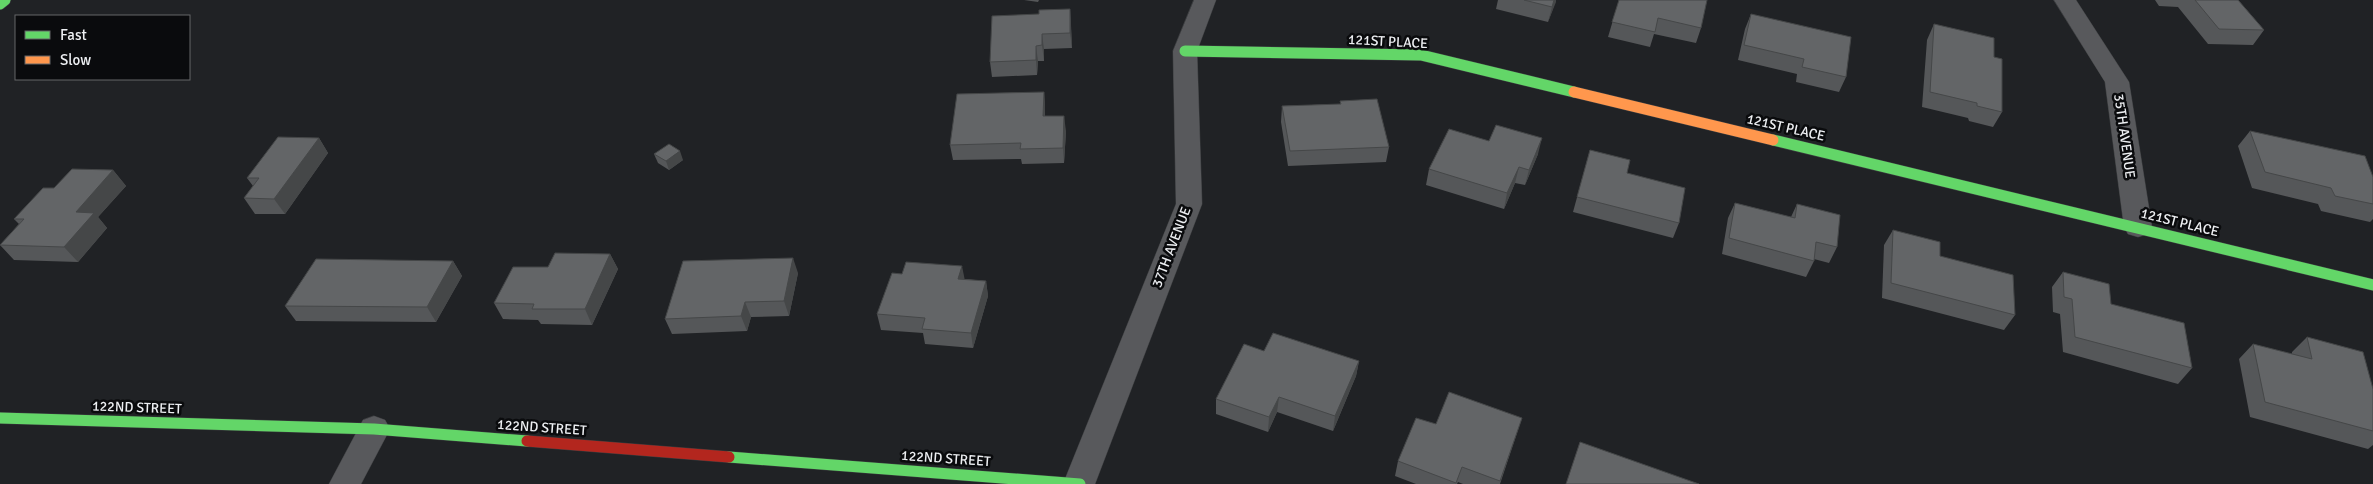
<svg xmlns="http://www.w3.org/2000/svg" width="2373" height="484" font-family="Signika,sans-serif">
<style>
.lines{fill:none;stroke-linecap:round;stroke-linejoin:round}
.street-casing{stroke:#3b3d3f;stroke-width:1}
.fast-casing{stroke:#3b3d3f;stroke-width:12}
.slow-casing{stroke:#3b3d3f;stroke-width:12}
.jam-casing{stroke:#3b3d3f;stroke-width:12}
.street{fill:#58595c;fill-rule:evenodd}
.fast{stroke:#63d668;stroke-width:11}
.slow{stroke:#ff974d;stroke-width:11}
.jam{stroke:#b3261e;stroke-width:11}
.wall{fill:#555759}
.shaded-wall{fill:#454748}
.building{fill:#636567;stroke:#454748}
.labels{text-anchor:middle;stroke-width:5;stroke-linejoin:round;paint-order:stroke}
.street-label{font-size:14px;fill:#edeff2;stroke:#0a0b0d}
</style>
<rect width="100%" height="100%" fill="#202225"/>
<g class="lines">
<defs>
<g id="street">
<polygon points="1194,0 1216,0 1197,51 1202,204 1095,484 1063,484 1176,204 1173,51"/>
<polygon points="2054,0 2076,0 2129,82 2152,227 2148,234 2138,237 2128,234 2124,227 2105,82"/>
<polygon points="374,416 385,420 390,429 361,484 329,484 363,420"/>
</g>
<g id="fast">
<polyline points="0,4 5,0"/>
<polyline points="1185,51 1421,55 1574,92"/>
<polyline points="1773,140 2373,285"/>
<polyline points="0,418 374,429 527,441"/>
<polyline points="729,457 1080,484"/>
</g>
<polyline id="slow" points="1574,92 1773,140"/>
<polyline id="jam" points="527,441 729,457"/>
</defs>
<use href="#street" class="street-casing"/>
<use href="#fast" class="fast-casing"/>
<use href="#slow" class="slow-casing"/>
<use href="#jam" class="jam-casing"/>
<use href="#street" class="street"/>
<use href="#fast" class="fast"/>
<use href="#slow" class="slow"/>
<use href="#jam" class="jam"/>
</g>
<g class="wall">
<polygon points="1024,0 1039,0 1038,2"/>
<polygon points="1498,0 1556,0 1548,22 1496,9"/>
<polygon points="1619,0 1701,28 1696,43 1654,34 1650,47 1608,37"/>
<polygon points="2155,0 2238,0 2264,30 2253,45 2208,44 2178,7 2159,6"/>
<polygon points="1070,9 1072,48 1044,49 1044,61 1038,61 1037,75 992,77 990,62 1039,14"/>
<polygon points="1751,14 1846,77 1839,92 1796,82 1797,74 1738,60 1745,29"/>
<polygon points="1934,24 1994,57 2002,112 1993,127 1969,121 1968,118 1922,107 1927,40"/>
<polygon points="1044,92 1045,107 1045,116 1066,131 1064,163 1022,164 1021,159 953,160 950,145"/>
<polygon points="1340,101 1389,147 1386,162 1288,166 1281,122 1282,106 1340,104"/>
<polygon points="2250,131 2373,177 2373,219 2370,222 2321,211 2318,204 2252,188 2238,146"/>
<polygon points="319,138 328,153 285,214 255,214 244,198 253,186 247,178"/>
<polygon points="1489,141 1538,154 1525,185 1515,183 1504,209 1426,185 1429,169"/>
<polygon points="1590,150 1679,223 1673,238 1573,212"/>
<polygon points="654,154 683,160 669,170 658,163"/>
<polygon points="113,170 126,186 98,217 107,228 78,262 14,260 0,245 19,224 14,219 54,188"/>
<polygon points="1735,203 1791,217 1797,204 1837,247 1829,263 1814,259 1814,261 1806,277 1722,254 1728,218"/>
<polygon points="1893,230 2015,315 2004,330 1882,298 1884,245"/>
<polygon points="610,254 618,269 592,325 541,324 538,320 503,319 494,303 548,267"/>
<polygon points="453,261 462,276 436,322 296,321 285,306"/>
<polygon points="2063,272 2111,304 2192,368 2178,384 2063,352 2060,314 2053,312 2052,287"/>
<polygon points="798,273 789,316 751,317 747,331 672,334 665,319"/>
<polygon points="965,279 986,281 988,296 973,348 925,344 923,333 881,330 877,314"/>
<polygon points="2307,337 2373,431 2373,445 2368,449 2250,417 2239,359 2253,344 2292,354 2292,352"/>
<polygon points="1264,351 1359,361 1356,376 1333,431 1277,412 1268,432 1216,414 1216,399"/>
<polygon points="1522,418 1500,484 1463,484 1458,482 1457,484 1416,484 1395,476 1398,461 1436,424"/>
</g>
<g class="shaded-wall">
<polygon points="1554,0 1556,0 1556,2 1548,22 1552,7"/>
<polygon points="1070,9 1071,24 1072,48 1070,33"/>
<polygon points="1042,34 1044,49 1044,61 1042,45"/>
<polygon points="1036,46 1038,61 1037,75 1036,60"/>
<polygon points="1044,92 1045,107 1044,132 1043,116"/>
<polygon points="1064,116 1066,131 1064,163 1063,148"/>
<polygon points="319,138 328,153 285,214 274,199"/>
<polygon points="1542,138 1538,154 1525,185 1529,170"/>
<polygon points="680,151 683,160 669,170 666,161"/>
<polygon points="1519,167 1515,183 1504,209 1507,193"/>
<polygon points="113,170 126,186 98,217 107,228 78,262 64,247 76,212"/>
<polygon points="610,254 618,269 592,325 585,309"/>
<polygon points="793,258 798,273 789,316 784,301"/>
<polygon points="453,261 462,276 436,322 427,307"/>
<polygon points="962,266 965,281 958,279"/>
<polygon points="986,281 988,296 973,348 971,333"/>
<polygon points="745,302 751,317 747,331 741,316"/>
<polygon points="1359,361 1356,376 1333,431 1335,416"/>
<polygon points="1279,397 1277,412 1268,432 1269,417"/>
</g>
<g class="building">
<polygon points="1524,0 1554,0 1552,7"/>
<polygon points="1619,0 1707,0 1701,28 1658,18 1655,32 1612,22"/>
<polygon points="2195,0 2238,0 2264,30 2219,29"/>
<polygon points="1070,9 1070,33 1042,34 1042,45 1036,46 1036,60 990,62 992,16 1039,14 1039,10"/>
<polygon points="1751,14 1851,37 1846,77 1802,67 1804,59 1744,45"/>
<polygon points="1934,24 1994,38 1994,57 2002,59 2002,112 1977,106 1977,103 1930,92"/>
<polygon points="1044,92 1043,116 1064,116 1063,148 1020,149 1021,143 950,145 957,94"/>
<polygon points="1377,99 1389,147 1290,151 1282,106 1341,104 1340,101"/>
<polygon points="1496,125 1542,138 1529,170 1519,167 1507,193 1429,169 1449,129 1489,141"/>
<polygon points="2250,131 2365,156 2373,177 2373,204 2335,196 2331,188 2265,172"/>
<polygon points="278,137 319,138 274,199 244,198 259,178 247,178"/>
<polygon points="669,144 680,151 666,161 654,154"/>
<polygon points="1590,150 1630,160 1627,173 1685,188 1679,223 1577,197"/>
<polygon points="72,169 113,170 76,212 94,213 64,247 0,245 24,219 14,219 43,188 54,188"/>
<polygon points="1735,203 1795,218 1797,204 1840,215 1837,247 1816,242 1814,261 1729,238"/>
<polygon points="1893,230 1940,242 1940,256 2013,275 2015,315 1891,283"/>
<polygon points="555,253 610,254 585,309 532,309 534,304 494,303 513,267 548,267"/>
<polygon points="793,258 784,301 745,302 741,316 665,319 683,261"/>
<polygon points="316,259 453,261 427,307 285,306"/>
<polygon points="906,262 962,266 958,279 986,281 971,333 922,329 925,318 877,314 892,273 902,274"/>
<polygon points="2063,272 2109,284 2111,304 2184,323 2192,368 2075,337 2072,299 2064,297"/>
<polygon points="1273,333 1359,361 1335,416 1279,397 1269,417 1216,399 1244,344 1264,351"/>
<polygon points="2307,337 2363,352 2373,389 2373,431 2265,402 2253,344 2312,359"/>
<polygon points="1449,392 1522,418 1500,481 1462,467 1456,483 1398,461 1416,418 1436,424"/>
<polygon points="1580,442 1699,484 1566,484"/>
</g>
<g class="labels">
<g class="street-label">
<text transform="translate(1388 41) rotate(3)" y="5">121ST PLACE</text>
<text transform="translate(1786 127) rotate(13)" y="5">121ST PLACE</text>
<text transform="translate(2125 136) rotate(82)" y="5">35TH AVENUE</text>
<text transform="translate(2180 222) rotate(14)" y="5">121ST PLACE</text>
<text transform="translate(1171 247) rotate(-69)" y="5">37TH AVENUE</text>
<text transform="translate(137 407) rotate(2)" y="5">122ND STREET</text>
<text transform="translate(542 427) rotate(4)" y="5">122ND STREET</text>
<text transform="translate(946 458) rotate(4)" y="5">122ND STREET</text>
</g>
</g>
<rect x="15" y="15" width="175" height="65" fill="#0a0b0d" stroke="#656669"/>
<rect x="25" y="31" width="25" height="8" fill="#63d668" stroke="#656669"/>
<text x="60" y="40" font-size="15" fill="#edeff2">Fast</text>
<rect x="25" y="56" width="25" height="8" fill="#ff974d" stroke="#656669"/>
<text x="60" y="65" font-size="15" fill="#edeff2">Slow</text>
</svg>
